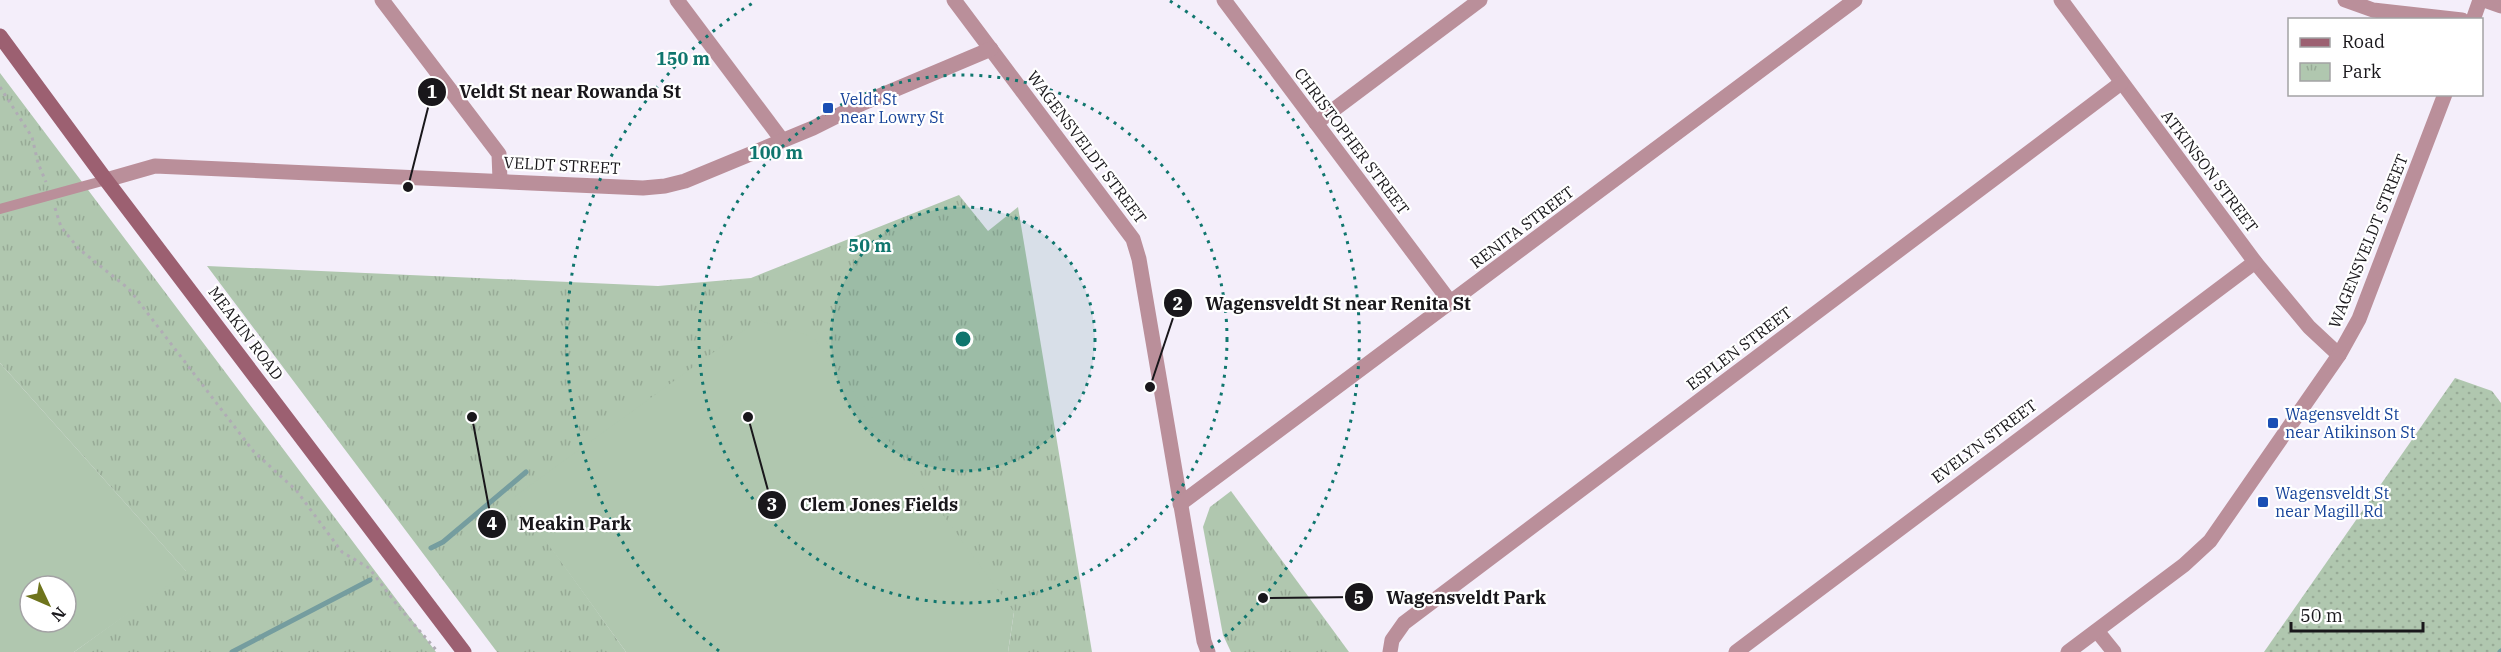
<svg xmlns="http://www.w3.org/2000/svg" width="2501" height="652" font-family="'IBM Plex Serif',serif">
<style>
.grass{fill:url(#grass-dots)}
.park{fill:url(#park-tufts)}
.pitch{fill:#b0c7af;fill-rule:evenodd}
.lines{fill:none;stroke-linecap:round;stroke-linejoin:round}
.stream{stroke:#759d9f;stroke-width:5}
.path{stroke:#b0acb5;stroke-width:3;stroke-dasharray:3 4.5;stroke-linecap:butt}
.lane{stroke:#ba8f9a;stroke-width:10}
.street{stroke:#ba8f9a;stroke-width:15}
.secondary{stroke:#9c6071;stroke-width:15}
.ring{fill:none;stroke:#0f766e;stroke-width:3;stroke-dasharray:3 6}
.transit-dot{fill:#1a4fb4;stroke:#fff;stroke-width:2}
.labels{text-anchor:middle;stroke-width:4.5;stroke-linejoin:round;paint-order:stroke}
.transit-label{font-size:16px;fill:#164399;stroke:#fff;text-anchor:start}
.street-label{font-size:16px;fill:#19171b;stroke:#fff}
.centre{fill:#0f766e;stroke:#fff;stroke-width:3}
.ring-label{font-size:18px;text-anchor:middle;font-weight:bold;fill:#0f766e;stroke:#fff;stroke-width:4.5;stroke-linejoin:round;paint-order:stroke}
.leader{fill:none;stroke:#19171b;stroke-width:2}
.callout-dot{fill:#19171b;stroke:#fff;stroke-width:2}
.mark-label{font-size:18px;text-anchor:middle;font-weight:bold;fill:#fff}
.callout-label{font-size:18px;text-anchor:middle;font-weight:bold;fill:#19171b;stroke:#fff;stroke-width:4.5;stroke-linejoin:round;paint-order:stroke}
</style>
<defs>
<pattern id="grass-dots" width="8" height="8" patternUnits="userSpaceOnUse" patternTransform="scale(1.5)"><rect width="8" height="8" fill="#b0c7af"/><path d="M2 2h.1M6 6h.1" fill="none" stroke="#97aa96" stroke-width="1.8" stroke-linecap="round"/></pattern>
<pattern id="park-tufts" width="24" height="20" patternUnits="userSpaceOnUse" patternTransform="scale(1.5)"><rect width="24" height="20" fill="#b0c7af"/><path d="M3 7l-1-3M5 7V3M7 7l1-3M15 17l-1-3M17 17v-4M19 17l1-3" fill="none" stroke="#97aa96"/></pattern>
</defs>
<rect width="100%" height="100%" fill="#f4eefa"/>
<polygon class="grass" points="2455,378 2492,391 2501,403 2501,652 2264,652"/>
<g class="park">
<polygon points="0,73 436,652 74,652 186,571 0,363"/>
<polygon points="959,195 988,231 1018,207 1092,652 1008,652 1014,612 515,497 626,652 497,652 207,266 658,286 751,278"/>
<polygon points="1231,491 1349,652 1231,652 1223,635 1203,527 1210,507"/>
</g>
<g class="pitch">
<polygon points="758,320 813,337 1014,612 1008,652 626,652 514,497"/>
<path d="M0 363 187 572 74 652H0ZM30 586H66V622H30Z"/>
</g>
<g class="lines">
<g class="stream">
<polyline points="431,548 443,542 526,472"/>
<polyline points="232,652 370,580"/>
<polyline points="2500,652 2501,651"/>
</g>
<g class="path">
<polyline points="0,87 32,137 38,163 46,182"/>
<polyline points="55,208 61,227 79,249 129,289 254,452 296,490 342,552 369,568 398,606 438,652"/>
</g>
<polyline class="lane" points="0,209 106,180"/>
<g class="street">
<polyline points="382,0 499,154 500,180"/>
<polyline points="677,0 782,140"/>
<polyline points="954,0 1133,239 1139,259 1204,641 1208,652"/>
<polyline points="1224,0 1451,303"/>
<polyline points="2061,0 2255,262 2309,327 2339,355"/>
<polyline points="2345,0 2373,10 2462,20"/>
<polyline points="2484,0 2501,6"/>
<polyline points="2473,20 2480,0"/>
<polyline points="1316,123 1480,0"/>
<polyline points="106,180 155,166 643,188 665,186 685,181 813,128 863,103 991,49"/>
<polyline points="1180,504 1855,0"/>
<polyline points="2097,631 2114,652"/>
<polyline points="1390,652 1392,640 1404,623 2121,83"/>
<polyline points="1736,652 2255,262"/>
<polyline points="2068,652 2184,565 2210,541 2339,355 2359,319 2445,94"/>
</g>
<polyline class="secondary" points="0,36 106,180 464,652"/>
</g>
<circle cx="963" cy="339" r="132" fill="#0f766e" fill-opacity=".12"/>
<g class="ring">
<circle cx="963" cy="339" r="132"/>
<circle cx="963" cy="339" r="264"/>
<path d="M719 651A396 396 0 0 1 756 1M1170 1A396 396 0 0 1 1207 651"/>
</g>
<g class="transit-dot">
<rect x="822" y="102" width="12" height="12" rx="3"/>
<rect x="2267" y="417" width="12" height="12" rx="3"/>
<rect x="2257" y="496" width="12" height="12" rx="3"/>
</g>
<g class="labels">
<g class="transit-label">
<text x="840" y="105">Veldt St<tspan x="840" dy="18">near Lowry St</tspan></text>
<text x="2285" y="420">Wagensveldt St<tspan x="2285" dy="18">near Atikinson St</tspan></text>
<text x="2275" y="499">Wagensveldt St<tspan x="2275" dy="18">near Magill Rd</tspan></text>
</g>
<g class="street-label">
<text transform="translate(1352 141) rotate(53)" y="6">CHRISTOPHER STREET</text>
<text transform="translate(1087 147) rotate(53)" y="6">WAGENSVELDT STREET</text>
<text transform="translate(562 165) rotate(3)" y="6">VELDT STREET</text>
<text transform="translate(2210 171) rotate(53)" y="6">ATKINSON STREET</text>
<text transform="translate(1522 227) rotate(-37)" y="6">RENITA STREET</text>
<text transform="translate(2368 241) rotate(-68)" y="6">WAGENSVELDT STREET</text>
<text transform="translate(246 333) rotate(53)" y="6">MEAKIN ROAD</text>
<text transform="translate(1739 348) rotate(-37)" y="6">ESPLEN STREET</text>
<text transform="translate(1984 441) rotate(-37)" y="6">EVELYN STREET</text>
</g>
</g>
<circle cx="963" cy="339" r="9" class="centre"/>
<g class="ring-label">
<text x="683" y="65">150 m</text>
<text x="776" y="159">100 m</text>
<text x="870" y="252">50 m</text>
</g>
<path class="leader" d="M408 187L432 92M1150 387L1178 303M748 417L772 505M472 417L492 524M1263 598L1359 597"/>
<g class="callout-dot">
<circle cx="408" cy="187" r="6"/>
<circle cx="1150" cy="387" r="6"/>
<circle cx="748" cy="417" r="6"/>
<circle cx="472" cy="417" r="6"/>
<circle cx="1263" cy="598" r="6"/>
<circle cx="432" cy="92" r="15"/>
<circle cx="1178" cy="303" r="15"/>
<circle cx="772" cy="505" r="15"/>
<circle cx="492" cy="524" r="15"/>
<circle cx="1359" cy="597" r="15"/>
</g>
<g class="mark-label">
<text x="432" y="98">1</text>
<text x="1178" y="310">2</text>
<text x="772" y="511">3</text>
<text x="492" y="530">4</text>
<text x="1359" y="604">5</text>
</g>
<g class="callout-label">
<text x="570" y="98">Veldt St near Rowanda St</text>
<text x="1338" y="310">Wagensveldt St near Renita St</text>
<text x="879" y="511">Clem Jones Fields</text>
<text x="575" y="530">Meakin Park</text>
<text x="1466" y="604">Wagensveldt Park</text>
</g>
<rect x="2288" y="18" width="195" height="78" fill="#ffffff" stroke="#a3a2a4" stroke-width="1.5"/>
<rect x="2300" y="38" width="30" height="9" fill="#9c6071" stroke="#a3a2a4" stroke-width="1.5"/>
<text x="2342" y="48" font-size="18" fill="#19171b">Road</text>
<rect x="2300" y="63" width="30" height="18" fill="url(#park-tufts)" stroke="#a3a2a4" stroke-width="1.5"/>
<text x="2342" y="78" font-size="18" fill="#19171b">Park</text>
<g transform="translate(48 604) rotate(134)"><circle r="28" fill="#ffffff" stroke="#a3a2a4" stroke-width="1.5"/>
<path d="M0-4.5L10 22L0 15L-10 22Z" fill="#6e741c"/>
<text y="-9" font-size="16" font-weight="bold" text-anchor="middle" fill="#19171b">N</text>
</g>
<path d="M2291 622v9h132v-9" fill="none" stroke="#19171b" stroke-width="3"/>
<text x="2300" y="622" font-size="18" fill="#19171b" stroke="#ffffff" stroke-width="4.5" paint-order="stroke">50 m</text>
</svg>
